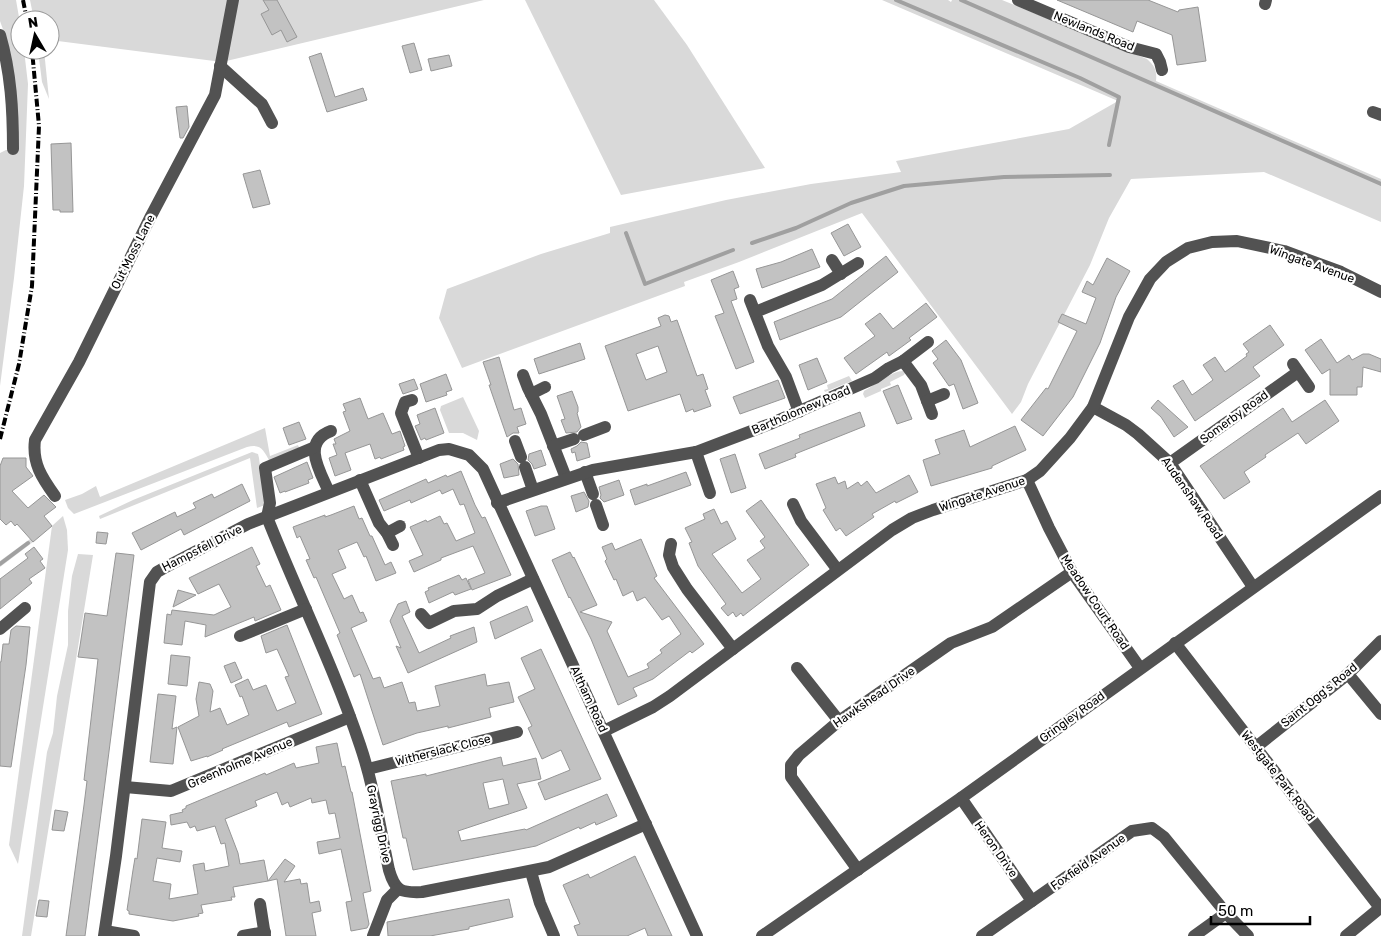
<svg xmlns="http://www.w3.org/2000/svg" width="1381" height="936" font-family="Rubik,sans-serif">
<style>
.green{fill:#d9d9d9}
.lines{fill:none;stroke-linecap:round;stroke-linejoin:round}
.stream{stroke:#a0a0a0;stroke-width:4}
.building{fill:#c2c2c2;stroke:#969696;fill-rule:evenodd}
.minor{stroke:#525252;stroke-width:12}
.rail{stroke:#000;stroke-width:4;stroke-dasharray:8 2.5 1 2.5;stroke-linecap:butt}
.labels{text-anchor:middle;stroke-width:4.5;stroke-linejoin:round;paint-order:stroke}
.street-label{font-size:12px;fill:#000;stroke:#fff}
</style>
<rect width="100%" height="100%" fill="#fff"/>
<g class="green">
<polygon points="0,0 16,0 20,23 20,50 24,50 28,84 24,186 14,278 0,386 0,153 6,150 17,149 5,35 0,21"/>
<polygon points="30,0 484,0 222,62 50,40 50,20 34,20"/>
<polygon points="525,0 654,0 687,45 765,168 621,195"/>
<path d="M882 0H948L951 2 952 0H1002L1147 59C1155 66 1157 71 1156 81L1381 179V222L1264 172 1131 179 1109 218 1090 265 1028 384 1021 402 1012 414 862 213 739 262 684 282 685 286 462 368 439 318 447 289 541 254 610 233V227L726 200 811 184 901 172 896 161 1069 129 1118 101Z"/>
<polygon points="38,50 44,50 49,99 42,82"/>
<path d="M903 371 905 373 904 375 890 382 891 385 881 389V391L865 398 863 394 864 391C875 385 892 371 903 371Z"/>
<polygon points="849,376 852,381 825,392 824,390 828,389 827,385"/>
<polygon points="463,397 479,431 477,440 463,433 449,433 440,410 441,406"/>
<path d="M265 428 270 456 298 445 300 450 270 462C264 451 261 443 247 447L74 514 68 508 65 500 82 494 96 486 100 497Z"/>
<polygon points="252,452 258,454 259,458 265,505 257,508 250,458 100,519 99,516 133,500"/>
<polygon points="63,516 67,530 68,550 18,864 9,845 52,526"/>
<polygon points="30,539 33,542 0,567 0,561"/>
<polygon points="78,554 93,555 31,936 22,936 47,752 53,733 57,696 68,645 68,611 72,576"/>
</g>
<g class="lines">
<g class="stream">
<polyline points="896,0 1080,78 1119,97 1109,145"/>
<polyline points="961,0 1381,184"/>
<polyline points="626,233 645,284 733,250"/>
<polyline points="752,243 796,228 851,203 904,186 1004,177 1110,175"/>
<polyline points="0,564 28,543"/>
</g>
</g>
<g class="building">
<polygon points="263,0 277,0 297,37 287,42 281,30 272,35 261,14 269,10"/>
<polygon points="1057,0 1148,0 1178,12 1179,10 1198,7 1206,61 1177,65 1172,35 1137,21 1133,32"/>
<polygon points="414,43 422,70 410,73 402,46"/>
<polygon points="321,53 335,97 363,88 367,100 327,112 309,57"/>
<polygon points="449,55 452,66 431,71 428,59"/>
<polygon points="187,106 189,127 183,138 180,138 176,107"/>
<polygon points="71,143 73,212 60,212 60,210 53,210 51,144"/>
<polygon points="260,170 270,204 253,208 243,174"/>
<polygon points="848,224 861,247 844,256 831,233"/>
<polygon points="812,249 820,267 762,288 756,269 781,262"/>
<polygon points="886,256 898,272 870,294 841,317 780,340 774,322 832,299"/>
<polygon points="1107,258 1130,271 1116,297 1100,343 1073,397 1043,436 1021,420 1046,388 1048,389 1077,331 1058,322 1062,314 1086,324 1096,298 1082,292 1087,281 1093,285"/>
<polygon points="733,271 739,287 734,289 737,299 731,301 754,362 736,369 715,316 724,313 711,280"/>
<polygon points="926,303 937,317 909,338 911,340 889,356 887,352 856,374 844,358 875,336 865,324 880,313 893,329"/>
<path d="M665 315 669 316 671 322 677 320 697 376 703 374 708 389 705 390 711 406 694 412 693 409 686 412 680 394 628 411 605 346 661 326 658 318ZM658 346 667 372 646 380 636 354Z"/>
<polygon points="1270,325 1284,345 1253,367 1260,376 1195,421 1173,386 1183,380 1192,395 1213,380 1203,365 1215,357 1225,372 1247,356 1246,354 1249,352 1243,344"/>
<polygon points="1321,339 1337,363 1349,355 1352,360 1363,354 1369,354 1381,359 1381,372 1363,367 1362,387 1357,387 1357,395 1330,395 1330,369 1322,374 1305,350"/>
<polygon points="946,340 961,360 978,403 963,409 954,384 949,386 933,363 938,359 932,351"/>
<polygon points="580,343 585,359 539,374 534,359"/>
<polygon points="499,357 514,410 521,408 526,424 517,427 519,433 513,433 507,437 489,385 491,385 483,362"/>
<polygon points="817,358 827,382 808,390 799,365"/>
<polygon points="446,374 452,390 446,392 447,395 426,402 420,384"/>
<polygon points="414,379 418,389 403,394 399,384"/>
<polygon points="778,380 785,398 740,414 733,397"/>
<polygon points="898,385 912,419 897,424 883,391"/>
<polygon points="572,391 578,407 578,412 577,413 581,427 577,432 566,433 561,420 565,419 557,396"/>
<polygon points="360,398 368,419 383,413 392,434 400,431 405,446 403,447 404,450 381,459 380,457 375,459 370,444 345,453 351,470 335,476 329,458 337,455 333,444 336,444 334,439 350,431 343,412 346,411 343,404"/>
<polygon points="1158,400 1188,427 1174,437 1161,417 1151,408"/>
<polygon points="1325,400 1339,421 1306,444 1298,433 1265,455 1266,457 1244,472 1250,482 1224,499 1200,466 1283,408 1292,422"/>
<polygon points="435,408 444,433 426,440 425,438 421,440 415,426 420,424 417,415"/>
<polygon points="860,412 865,426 795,454 796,457 765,469 759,454 800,438 799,435"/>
<polygon points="299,422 306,439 289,445 283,428"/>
<polygon points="1015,426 1026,450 992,466 992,468 931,486 923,460 940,454 935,440 964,430 970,447"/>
<polygon points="581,442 587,443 590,457 577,461 575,452 572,453 571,449 577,446"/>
<polygon points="541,450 546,465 534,469 532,464 528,460 529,454"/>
<polygon points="735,454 746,488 731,493 720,459"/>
<polygon points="3,458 26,458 26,467 33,476 12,491 28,508 44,495 56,507 44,516 52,526 33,542 17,524 15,526 11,521 6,525 0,519 0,466"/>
<polygon points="513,459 518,464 519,475 504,478 500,464"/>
<polygon points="307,462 313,478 308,480 309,483 285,492 285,491 280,493 274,477"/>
<polygon points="461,471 475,505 482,518 485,517 511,575 472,590 468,580 485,573 473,546 441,558 441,560 414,572 409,561 423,555 410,527 426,520 427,522 440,516 444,524 447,523 456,541 475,533 464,504 460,505 453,489 442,494 440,490 411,503 410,500 384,511 379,500 426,479 428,483 446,475 447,477"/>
<polygon points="686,472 691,485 635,505 630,490 647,484 647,486"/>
<polygon points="909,475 918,492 896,503 895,501 872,514 874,517 846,536 840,528 836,531 823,510 826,508 816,484 835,477 838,484 845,481 847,489 858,482 861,486 867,481 876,493"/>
<polygon points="619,480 624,495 604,502 600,498 601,495 599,487"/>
<polygon points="242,484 250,501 184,535 181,529 141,550 132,533 175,512 177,517 196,508 193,503 212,494 214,498"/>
<polygon points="584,492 589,501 588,507 576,512 571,496"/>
<polygon points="761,500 809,565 743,616 741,613 736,617 733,612 728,616 721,608 726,604 698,566 689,543 692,542 685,528 705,519 703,514 714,509 721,524 727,521 736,539 712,554 742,593 761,579 747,560 765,548 760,541 765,537 746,511"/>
<polygon points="354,506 359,519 362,518 370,536 372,536 385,565 391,562 396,573 376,581 366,556 364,557 357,542 338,550 346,568 332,574 344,599 352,595 360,613 363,612 367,621 351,628 373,679 380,677 384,688 402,682 409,703 415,702 417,711 440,706 435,686 485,674 487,686 509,682 514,702 489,708 491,717 448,728 448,726 417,733 383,745 360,674 354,677 337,635 340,633 316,577 314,578 306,560 310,559 300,536 297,538 293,527 325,515 325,517 331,515"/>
<polygon points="541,506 547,506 555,529 535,536 526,511"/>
<polygon points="97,532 108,533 106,544 96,543"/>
<polygon points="641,539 657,576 654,578 704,644 692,653 690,651 653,679 633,688 637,696 618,705 591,639 570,597 569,598 552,560 570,552 573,558 574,557 597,605 580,612 612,622 607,631 628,677 649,668 647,664 662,653 660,650 681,634 669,616 662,620 645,597 637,601 633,591 623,596 616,579 614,580 605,561 607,559 602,547 612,543 615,550"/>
<polygon points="34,547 43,559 40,561 45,568 29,579 32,583 0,609 0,579 28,558 25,554"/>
<polygon points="252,547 260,564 256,566 266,587 270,585 281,610 255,621 254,617 205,637 206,625 185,621 182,645 164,643 167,614 171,615 172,610 214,615 231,607 219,584 198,594 189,578"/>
<polygon points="116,553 134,555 105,783 85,936 66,936 84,805 87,781 84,780 98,659 78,657 80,646 85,613 107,616"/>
<polygon points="459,575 462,580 466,578 471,589 455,595 453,592 429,603 425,592 429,590 428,588"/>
<polygon points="178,590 196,595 173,607"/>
<polygon points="406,601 410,612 402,616 419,653 451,638 450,636 474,627 477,642 408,673 396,646 401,648 390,621 398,604"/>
<polygon points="527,606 533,621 495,639 490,622"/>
<polygon points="287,625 322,714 289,727 287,722 222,749 223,750 207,757 207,756 191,761 178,727 199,716 196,699 199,682 210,684 213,691 210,712 220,708 227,725 249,715 242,696 240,697 235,685 248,679 253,690 266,685 277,711 296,703 285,677 289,676 277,649 266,653 261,636"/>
<polygon points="16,626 30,627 26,665 11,767 0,766 0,662 1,662 3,644 9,644 11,630"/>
<polygon points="541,649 601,779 545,800 538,783 570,770 561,750 542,759 528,728 532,726 518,697 535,689 521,658"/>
<polygon points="171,655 190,657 187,686 168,684"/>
<polygon points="235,662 242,678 231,683 224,666"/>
<polygon points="158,694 176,696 172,729 177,727 173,764 150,762"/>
<polygon points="337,743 342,767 345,766 351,792 352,792 371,891 363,893 369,924 367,928 351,931 346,902 352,901 341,849 319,854 317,842 340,838 335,813 329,814 326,800 312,803 311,798 290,807 288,802 282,805 277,792 255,801 257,806 225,819 238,853 240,864 264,860 268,881 233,887 235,897 231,897 232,900 201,905 203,913 198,914 199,916 173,921 129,914 129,911 127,910 133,870 135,858 137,859 142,819 166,822 162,848 182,851 180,862 157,858 153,881 171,884 169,899 198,894 193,865 204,863 205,871 229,866 225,843 221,844 215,826 197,831 195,826 190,828 187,822 171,825 170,815 183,812 182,810 186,808 186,806 265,773 266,775 294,763 296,768 319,763 316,747"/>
<path d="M501 757 503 766 536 758 541 779 517 784 527 808 458 831 461 841 525 829 526 830 607 794 617 816 596 825 595 822 580 829 579 827 536 846 413 870 406 838H403L391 781 426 774V776ZM503 779 509 804 489 809 483 783Z"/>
<polygon points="55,810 68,812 64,831 52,830"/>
<polygon points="635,856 672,936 648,936 645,928 627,936 578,936 574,926 580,924 563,885 588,874 590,878"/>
<polygon points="285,859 295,866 284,882 300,879 301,884 307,883 310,903 319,901 321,911 312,913 316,936 286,936 277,879 268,881"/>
<polygon points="509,899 513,917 469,927 469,929 430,936 388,936 387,922"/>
<polygon points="39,900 49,901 47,917 36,916"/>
</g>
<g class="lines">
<g class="minor">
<polyline points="1018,0 1129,47 1156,54 1160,62 1162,70"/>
<polyline points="1265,4 1266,0"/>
<path d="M0 35C11 73 13 110 13 149"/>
<polyline points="220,66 262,104 272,123"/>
<polyline points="1373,112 1381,115"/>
<polyline points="832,260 841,274"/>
<polyline points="750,300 768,346 786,377 799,412"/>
<polyline points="755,312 822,285 858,263"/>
<polyline points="903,361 921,385 932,414"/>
<polyline points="1293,364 1309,387"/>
<polyline points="523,375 528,388 541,414 566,478"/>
<polyline points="531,394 545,387"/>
<polyline points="412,400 405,402 401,413 419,458"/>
<polyline points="927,401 944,394"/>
<polyline points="1093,407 1126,425 1138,434 1170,463 1253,587"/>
<polyline points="584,435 605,427"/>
<polyline points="515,441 521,457"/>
<polyline points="553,446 574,439"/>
<polyline points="696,452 710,493"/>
<polyline points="1170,463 1298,372"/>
<polyline points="525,467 533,490"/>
<polyline points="585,472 593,494"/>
<polyline points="360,480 379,523 387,533 393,545"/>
<polyline points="1027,480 1049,528 1072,572 1140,668"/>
<path d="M329 492C320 471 301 442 331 431"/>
<path d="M55 496C42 478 32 463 35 440L79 362 151 216 215 95 233 0"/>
<polyline points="497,503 593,470 696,452 770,424 875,378 889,368 903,361 928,342"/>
<polyline points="793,504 801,521 837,569"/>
<polyline points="596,505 603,525"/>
<path d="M267 517C297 593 334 667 360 745 374 786 380 828 389 870 395 891 401 893 422 892L549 867 646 824"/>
<polyline points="267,517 270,503 265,468 315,447"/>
<polyline points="387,533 400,526"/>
<polyline points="671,544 669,555 673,567 687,589 733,649"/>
<polyline points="421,614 429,623 454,611 477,609 497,596 533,579"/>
<polyline points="0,629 25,608"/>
<polyline points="240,636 306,609"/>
<polyline points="1175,643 1381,909"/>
<polyline points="797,668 839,721"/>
<polyline points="1348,674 1381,714"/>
<polyline points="604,731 653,707 670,696 892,530 912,518 933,510 1027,480 1040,471 1070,438 1093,407 1129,317 1150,279 1166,262 1188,248 1212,242 1237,241 1284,251 1341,272 1381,292"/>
<polyline points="1256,747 1348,674 1381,641"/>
<polyline points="368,769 517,732"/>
<polyline points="125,787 171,791 350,717"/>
<polyline points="961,798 1032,901"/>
<polyline points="858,870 791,777 791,765 799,755 839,721 951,643 992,627 1072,572"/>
<polyline points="531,872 540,903 554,936"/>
<polyline points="260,904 265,936"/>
<polyline points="105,931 134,936"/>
<polyline points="104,936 116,856 150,582 157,572 164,568 248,524 439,450 449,449 469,455 483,469 697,936"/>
<polyline points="243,936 265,932"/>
<polyline points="373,936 387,900 398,889"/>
<polyline points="762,936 961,798 1381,496"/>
<polyline points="982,936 1132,831 1152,828 1164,837 1226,913 1248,936"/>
<polyline points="1194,936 1226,913"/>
<polyline points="1346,936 1380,908"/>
</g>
<g class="rail">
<polyline points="23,0 27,20"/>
<polyline points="0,439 19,364 32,286 39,126 32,50"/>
</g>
</g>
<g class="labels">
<g class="street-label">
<text transform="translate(1094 31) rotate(22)" y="4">Newlands Road</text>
<text transform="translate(133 252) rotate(-63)" y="4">Out Moss Lane</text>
<text transform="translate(1312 264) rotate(20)" y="4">Wingate Avenue</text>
<text transform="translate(801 410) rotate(-23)" y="4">Bartholomew Road</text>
<text transform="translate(1234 417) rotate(-36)" y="4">Somerby Road</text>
<text transform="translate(982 494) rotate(-18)" y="4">Wingate Avenue</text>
<text transform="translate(1192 498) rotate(55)" y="4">Audenshaw Road</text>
<text transform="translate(202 548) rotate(-27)" y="4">Hampsfell Drive</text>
<text transform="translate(1095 602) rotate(56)" y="4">Meadow Court Road</text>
<text transform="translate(1319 695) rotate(-39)" y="4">Saint Ogg's Road</text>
<text transform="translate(874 697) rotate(-35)" y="4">Hawkshead Drive</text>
<text transform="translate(589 699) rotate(65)" y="4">Altham Road</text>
<text transform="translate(1072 717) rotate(-36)" y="4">Gringley Road</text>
<text transform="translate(443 750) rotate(-14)" y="4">Witherslack Close</text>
<text transform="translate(240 763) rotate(-23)" y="4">Greenholme Avenue</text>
<text transform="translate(1278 776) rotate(52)" y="4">Westgate Park Road</text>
<text transform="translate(379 824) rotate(78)" y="4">Grayrigg Drive</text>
<text transform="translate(996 849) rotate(55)" y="4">Heron Drive</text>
<text transform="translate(1088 862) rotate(-35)" y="4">Foxfield Avenue</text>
</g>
</g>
<g transform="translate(35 35) rotate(351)"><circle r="24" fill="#ffffff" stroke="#999999"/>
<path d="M0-4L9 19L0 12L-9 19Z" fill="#000000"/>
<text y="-8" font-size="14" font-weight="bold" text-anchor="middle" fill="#000000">N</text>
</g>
<path d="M1211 916v8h99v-8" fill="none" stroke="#000000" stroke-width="2.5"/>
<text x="1218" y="916" font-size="15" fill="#000000" stroke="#ffffff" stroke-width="4" paint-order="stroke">50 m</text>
</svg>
